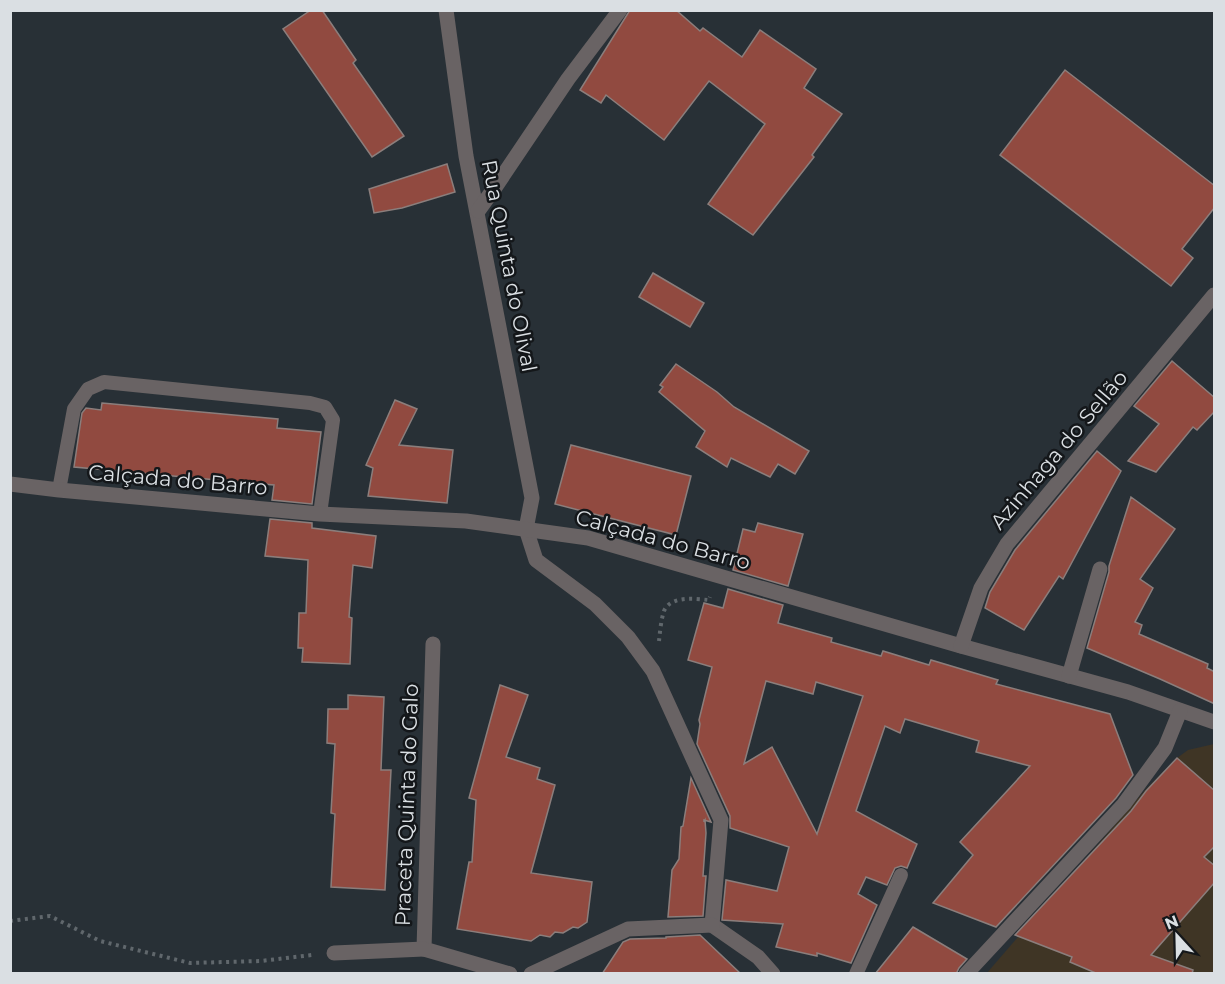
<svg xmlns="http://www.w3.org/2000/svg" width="1225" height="984" font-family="Montserrat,sans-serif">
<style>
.education{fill:#3f3525}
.building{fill:#914a40;stroke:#8b7e7c;stroke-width:1.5;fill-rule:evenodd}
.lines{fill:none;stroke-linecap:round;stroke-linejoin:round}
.path{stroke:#60676c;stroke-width:4;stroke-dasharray:3 4.5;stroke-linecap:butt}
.service{stroke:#696364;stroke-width:14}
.minor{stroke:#696364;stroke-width:15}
.labels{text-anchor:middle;stroke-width:5;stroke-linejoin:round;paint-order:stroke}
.street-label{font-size:21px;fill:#dadfe3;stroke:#14171a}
</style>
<rect width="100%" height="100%" fill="#283036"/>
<polygon class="education" points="1214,744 1214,973 986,974 1147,788 1177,758 1188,750"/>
<g class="building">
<polygon points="311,10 322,10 356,60 353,63 404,136 372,157 283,29"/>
<polygon points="630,10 676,10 700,31 703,28 742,57 760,30 816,69 804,88 842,114 812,155 814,157 753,235 708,204 765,124 709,81 664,140 606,95 601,103 580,90"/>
<polygon points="1065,70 1215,186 1215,207 1182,249 1193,258 1171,286 1000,155"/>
<polygon points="447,164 455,192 402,208 374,213 369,189"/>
<polygon points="653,273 704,303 690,327 639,297"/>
<polygon points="1172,361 1215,398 1215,411 1197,430 1193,427 1156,472 1128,461 1159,424 1134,406"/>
<polygon points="676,364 717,392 734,407 809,451 795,474 778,464 770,477 731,458 727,467 696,447 705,431 659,392 663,387 660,385"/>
<polygon points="395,400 417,409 399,445 453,450 447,503 368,496 373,468 366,465"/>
<polygon points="102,403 278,419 277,428 321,432 312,504 272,500 274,485 74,467 82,413 86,408 101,410"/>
<polygon points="571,445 691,476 676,535 555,504"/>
<polygon points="1097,451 1121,471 1063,579 1059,576 1024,630 985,608 990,592 1015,550"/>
<polygon points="1131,497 1175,529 1140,579 1153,588 1135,622 1142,625 1139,634 1208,664 1207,668 1215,672 1215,704 1160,679 1087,648 1109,572 1109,566"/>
<polygon points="270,519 312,523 312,528 376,536 372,568 353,565 349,617 352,618 350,664 302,662 303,648 298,648 299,613 306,613 308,560 265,556"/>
<polygon points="758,523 803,534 788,586 733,570 743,529 755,532"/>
<path d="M728 589 783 605 778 623 832 638 831 642 881 656 883 651 929 665 931 660 998 680 996 684 1110 714 1133 775 1116 798 996 927 933 903 973 855 960 842 1030 766 976 752 979 741 905 719 900 733 885 726 856 811 917 844 907 868 901 866 895 868 887 885 866 877 858 894 877 905 851 963 817 953V956L776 947 783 924 722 920 726 880 777 891 789 847 730 828V816L697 744 700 724 699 720 712 667 688 660 704 603 723 608ZM766 681 813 694 816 682 863 696 817 834 772 747 744 764Z"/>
<polygon points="500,685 528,695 506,757 540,768 537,779 555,785 531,873 592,882 587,922 578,928 573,927 563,933 555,932 550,937 540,935 531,941 457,929 469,862 472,862 476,800 469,798"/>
<polygon points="348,695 384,697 381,770 391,770 385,890 331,887 335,814 331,813 335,744 327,743 328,709 348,709"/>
<polygon points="1177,758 1215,791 1215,846 1204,857 1215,866 1215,882 1151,955 1193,970 1192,974 1098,974 1070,962 1072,957 1015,935 1131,811 1146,791"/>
<polygon points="691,778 711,822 704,820 704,822 705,820 706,833 703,876 706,876 703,916 668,917 672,870 679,859 681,827 683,826"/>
<polygon points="913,927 967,959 959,968 956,974 875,974"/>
<polygon points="700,935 741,974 602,974 623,942 630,939 666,938 666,937"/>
</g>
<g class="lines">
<g class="path">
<path d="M659 641C660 632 661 620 664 611 671 595 695 599 709 600L710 597"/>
<polyline points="10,921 50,916 100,941 190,963 261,961 312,955"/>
</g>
<g class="service">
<polyline points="59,490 74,409 88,389 104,382 310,403 325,407 333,420 320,514"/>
<polyline points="856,974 901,875"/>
</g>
<g class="minor">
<polyline points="446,10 466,156 532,498 526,529 536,560 595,604 628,637 653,671 721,820 712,925 758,957 773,974"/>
<polyline points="478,211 496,186 568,79 620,10"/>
<polyline points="10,484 59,490 320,514 466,521 588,538 961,646 1128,692 1214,722"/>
<polyline points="433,644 424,949 510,974"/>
<polyline points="961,646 981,588 1007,544 1214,295"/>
<polyline points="1069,676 1100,569"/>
<polyline points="334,953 424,949"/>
<polyline points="531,974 628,929 712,925"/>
<polyline points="966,974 1124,804 1165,748 1180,711"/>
</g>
</g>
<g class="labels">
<g class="street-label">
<text transform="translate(509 266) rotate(79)" y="7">Rua Quinta do Olival</text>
<text transform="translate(1059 450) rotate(-50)" y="7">Azinhaga do Sellão</text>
<text transform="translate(178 480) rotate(5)" y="7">Calçada do Barro</text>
<text transform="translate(663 540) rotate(15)" y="7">Calçada do Barro</text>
<text transform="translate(407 805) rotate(-88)" y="7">Praceta Quinta do Galo</text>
</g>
</g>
<rect width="1225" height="984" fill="none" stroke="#dadfe3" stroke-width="24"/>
<g transform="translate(1177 936) rotate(338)" stroke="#14171a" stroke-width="4.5" paint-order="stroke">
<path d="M0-4.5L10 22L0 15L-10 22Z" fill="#dadfe3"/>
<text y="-9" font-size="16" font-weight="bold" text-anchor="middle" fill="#dadfe3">N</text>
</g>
</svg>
